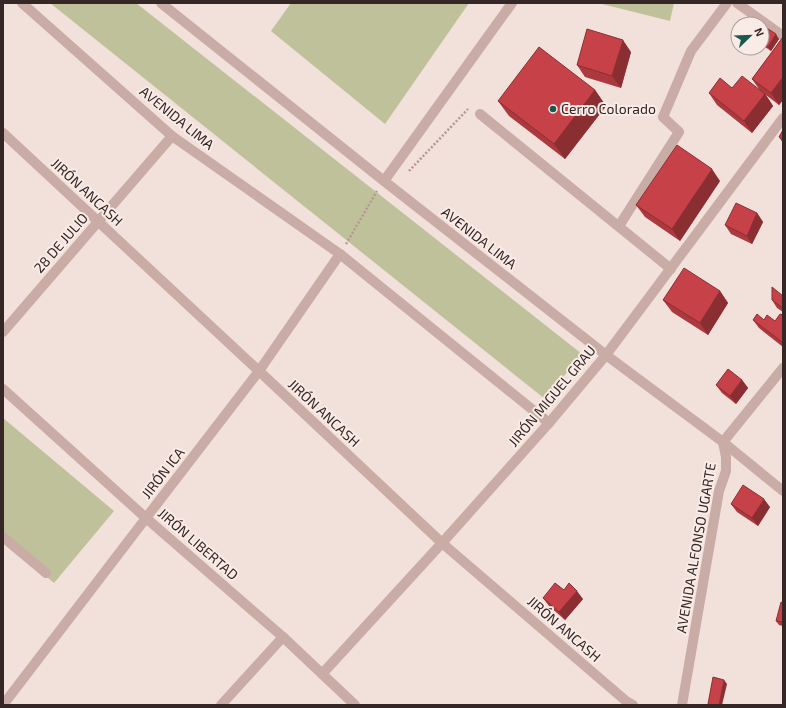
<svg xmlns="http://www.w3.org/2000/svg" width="786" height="708" font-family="'Exo 2',sans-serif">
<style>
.green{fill:#bfc19a}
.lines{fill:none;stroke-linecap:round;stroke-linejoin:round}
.path{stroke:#b69690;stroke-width:2.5;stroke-dasharray:2 2;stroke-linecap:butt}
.minor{stroke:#caaca6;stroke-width:10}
.wall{fill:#ab393e}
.shaded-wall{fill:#8b2e32}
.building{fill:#c74248;stroke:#8b2e32}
.poi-dot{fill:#1c584b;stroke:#f9ebe6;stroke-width:1.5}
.labels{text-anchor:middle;stroke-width:4;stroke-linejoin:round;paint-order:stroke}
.poi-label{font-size:14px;fill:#362727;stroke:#f9ebe6;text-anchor:start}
.street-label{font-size:14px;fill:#362727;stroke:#f9ebe6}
</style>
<rect width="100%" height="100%" fill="#f2e0da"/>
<g class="green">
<polygon points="50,3 136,3 582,354 545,399"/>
<polygon points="291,3 469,3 385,124 271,31"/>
<polygon points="598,3 674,3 670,21"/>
<polygon points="3,418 114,511 54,583 3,540"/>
</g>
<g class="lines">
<g class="path">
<polyline points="409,171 468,109"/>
<polyline points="346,244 377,191"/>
</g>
<g class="minor">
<polyline points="22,3 172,136 340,254 549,423"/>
<polyline points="161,3 384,181 606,355 723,442 783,491"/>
<polyline points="737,3 783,36"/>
<polyline points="480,114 671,269"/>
<polyline points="3,133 259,371 442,543 626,701 633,705"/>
<polyline points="384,181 512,3"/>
<polyline points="619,226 679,132 663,117 691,51 727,3"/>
<polyline points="3,332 172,136"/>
<polyline points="3,389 146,518 283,637 355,705"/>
<polyline points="3,537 46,573"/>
<polyline points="322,674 442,543 549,423 606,355 783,118"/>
<polyline points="3,705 146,518 259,371 340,254"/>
<polyline points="221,705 283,637"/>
<polyline points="682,705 719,491 726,471 726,457 723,442 783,368"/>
</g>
</g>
<g class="wall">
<polygon points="762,25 779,39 771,51 762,45"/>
<polygon points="783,37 783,100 779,105 766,95 773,106 752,133 717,105 709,93 732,88 759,89 752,79"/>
<polygon points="631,52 621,88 585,77 577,65"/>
<polygon points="595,90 606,106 565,159 509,116 498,101"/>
<polygon points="783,130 783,143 779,137"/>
<polygon points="720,181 680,241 645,217 636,205"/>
<polygon points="757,213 763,222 752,244 731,234 725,225"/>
<polygon points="720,291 728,303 708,335 672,312 663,300"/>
<polygon points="783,296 783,312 777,308 772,300"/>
<polygon points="783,315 783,347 759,328 753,320 764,320 775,321"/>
<polygon points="742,380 748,388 736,404 722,393 716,385"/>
<polygon points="731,504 770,507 758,526 737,512"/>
<polygon points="564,590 583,599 565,620 549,606 543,598"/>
<polygon points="783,603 783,626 779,625 776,621"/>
</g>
<g class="shaded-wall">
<polygon points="776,34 779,39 771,51 768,47"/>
<polygon points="623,40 631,52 621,88 612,76"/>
<polygon points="783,77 783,100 779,105 771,93"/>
<polygon points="595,90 606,106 565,159 554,144"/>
<polygon points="765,94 773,106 752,133 744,121"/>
<polygon points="712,169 720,181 680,241 672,229"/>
<polygon points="757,213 763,222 752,244 747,236"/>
<polygon points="720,291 728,303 708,335 700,323"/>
<polygon points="742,380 748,388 736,404 730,396"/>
<polygon points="764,499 770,507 758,526 752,518"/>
<polygon points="577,591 583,599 565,620 559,612"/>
<polygon points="724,680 727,684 722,705 719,705"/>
</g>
<g class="building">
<polygon points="762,25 776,34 768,47 762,43"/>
<polygon points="587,29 623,40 612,76 577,65"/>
<polygon points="783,37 783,77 771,93 752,79"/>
<polygon points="539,47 595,90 554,144 498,101"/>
<polygon points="742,76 765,94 744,121 709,93 720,78 732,88"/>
<polygon points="783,130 783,140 779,137"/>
<polygon points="677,145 712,169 672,229 636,205"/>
<polygon points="736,203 757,213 747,236 725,225"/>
<polygon points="684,268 720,291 700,323 663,300"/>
<polygon points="772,287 783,296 783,308 772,300"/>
<polygon points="757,314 764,320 767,315 775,321 780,314 783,315 783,341 782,342 753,320"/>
<polygon points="728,369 742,380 730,396 716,385"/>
<polygon points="743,485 764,499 752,518 731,504"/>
<polygon points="555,583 564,590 569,583 577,591 559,612 543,598"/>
<polygon points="781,602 783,603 783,622 776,621"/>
<polygon points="713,677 724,680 719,705 710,705 708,704"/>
</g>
<circle class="poi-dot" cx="553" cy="109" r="4"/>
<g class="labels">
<g class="poi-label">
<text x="561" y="114">Cerro Colorado</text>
</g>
<g class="street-label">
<text transform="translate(177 118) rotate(39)" y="5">AVENIDA LIMA</text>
<text transform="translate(87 192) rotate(43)" y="5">JIRÓN ANCASH</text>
<text transform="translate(479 238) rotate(38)" y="5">AVENIDA LIMA</text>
<text transform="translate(61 243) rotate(-49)" y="5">28 DE JULIO</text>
<text transform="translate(552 396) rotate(-50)" y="5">JIRÓN MIGUEL GRAU</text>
<text transform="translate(324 413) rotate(43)" y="5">JIRÓN ANCASH</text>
<text transform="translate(163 473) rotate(-52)" y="5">JIRÓN ICA</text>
<text transform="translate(198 544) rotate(41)" y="5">JIRÓN LIBERTAD</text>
<text transform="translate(696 548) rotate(-80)" y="5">AVENIDA ALFONSO UGARTE</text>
<text transform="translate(564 629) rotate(41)" y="5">JIRÓN ANCASH</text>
</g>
</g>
<rect width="786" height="708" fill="none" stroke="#362727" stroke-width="8"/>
<g transform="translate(750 36) rotate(67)"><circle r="19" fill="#f9ebe6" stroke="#ab9d9a"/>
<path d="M0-3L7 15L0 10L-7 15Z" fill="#1c584b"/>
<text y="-6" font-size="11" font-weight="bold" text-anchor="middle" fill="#362727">N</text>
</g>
</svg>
